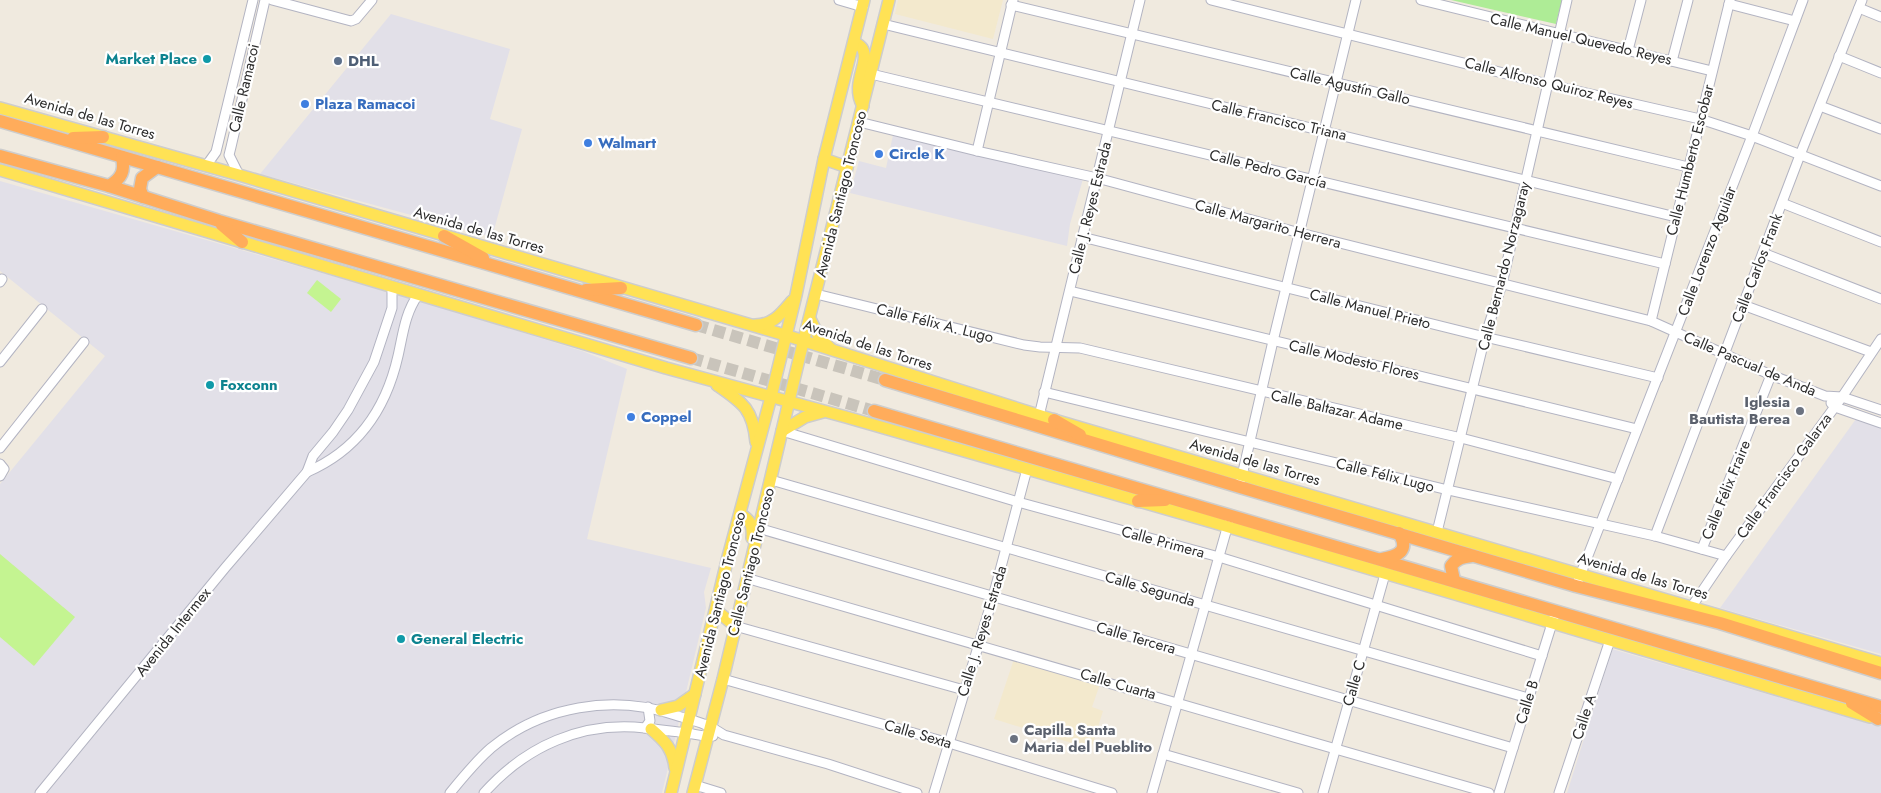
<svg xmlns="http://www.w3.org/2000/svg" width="1881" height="793" font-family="Jost,sans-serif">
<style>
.industrial{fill:#e2e0e8}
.education{fill:#f3e9cd}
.green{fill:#aeec96}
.pitch{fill:#c4f491}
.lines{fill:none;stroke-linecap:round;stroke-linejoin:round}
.highway-tunnel{stroke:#c9c4bb;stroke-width:12;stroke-dasharray:12 6;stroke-linecap:butt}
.minor-casing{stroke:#b3b4c2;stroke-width:11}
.major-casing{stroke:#cdcdcd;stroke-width:14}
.highway-casing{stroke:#cdcdcd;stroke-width:15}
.minor{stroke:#fff;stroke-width:9}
.major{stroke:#ffe255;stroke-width:11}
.highway{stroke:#ffac5b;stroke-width:12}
.culture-dot{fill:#0f9aa8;stroke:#fff;stroke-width:2}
.service-dot{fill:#5c6f8a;stroke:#fff;stroke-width:2}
.shop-dot{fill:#3f7fe0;stroke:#fff;stroke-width:2}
.worship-dot{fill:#6b7280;stroke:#fff;stroke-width:2}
.labels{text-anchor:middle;stroke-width:4.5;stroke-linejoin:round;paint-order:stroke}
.street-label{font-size:15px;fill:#2d2d2d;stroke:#fff}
.culture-label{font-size:15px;font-weight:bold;fill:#0d838f;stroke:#fff;text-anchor:start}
.service-label{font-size:15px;font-weight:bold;fill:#4e5e75;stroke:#fff;text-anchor:start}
.shop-label{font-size:15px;font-weight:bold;fill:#366cbe;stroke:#fff;text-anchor:start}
.worship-label{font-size:15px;font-weight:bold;fill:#5b616d;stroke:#fff;text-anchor:end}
</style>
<rect width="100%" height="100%" fill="#f0eadf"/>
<g class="industrial">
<polygon points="391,14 510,49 490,119 522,129 492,237 260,174"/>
<polygon points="893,135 1083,179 1070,224 1067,246 850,193 859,161 886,168"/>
<polygon points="0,181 430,304 582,351 627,369 587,539 711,568 704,592 706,608 662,793 0,793 0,484 105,356 0,271"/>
<polygon points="1856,419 1881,426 1881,654 1720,608"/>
<polygon points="1612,649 1881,727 1881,793 1567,793"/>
</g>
<g class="education">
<polygon points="898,0 1003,0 993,39 895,14"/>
<polygon points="1014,659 1100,684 1092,707 1103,711 1091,749 994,719"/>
</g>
<polygon class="green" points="1451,0 1562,0 1556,24"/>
<g class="pitch">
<polygon points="317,280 341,299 331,312 307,293"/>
<polygon points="0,554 75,617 34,666 0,637"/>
</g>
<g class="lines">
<g class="highway-tunnel">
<polyline points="696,325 885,380"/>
<polyline points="691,358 874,411"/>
</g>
<defs>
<g id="minor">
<polyline points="272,0 351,21 356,19 372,0"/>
<polyline points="839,0 863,7"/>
<polyline points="1211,0 1547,84 1700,119 1752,136 1881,186"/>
<polyline points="1421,0 1712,71"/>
<polyline points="1729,4 1795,21"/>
<polyline points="1011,5 1688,167"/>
<polyline points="1859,8 1881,17"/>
<polyline points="883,24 1676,217"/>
<polyline points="1628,50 1641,0"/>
<polyline points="1839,56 1881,73"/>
<polyline points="1672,61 1688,0"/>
<polyline points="871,74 1665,264"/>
<polyline points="1820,106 1881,129"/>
<polyline points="859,122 977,151 1097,178 1300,233 1651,321 1771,375 1825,396 1842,397 1881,410"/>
<polyline points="977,151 1013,0"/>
<polyline points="206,166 216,152 253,0"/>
<polyline points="239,175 229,155 231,147 265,0"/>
<polyline points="1782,203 1881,242"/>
<polyline points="1082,237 1485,337 1658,378"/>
<polyline points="1763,253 1881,299"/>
<polyline points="0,282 2,279"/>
<polyline points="1070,291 1637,429"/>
<polyline points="816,294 1024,345 1040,347 1080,348 1461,438 1618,479"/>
<polyline points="1743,305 1871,352"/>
<polyline points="1651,321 1730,0"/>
<polyline points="0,362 42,309"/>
<polyline points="1044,392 1448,490 1655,536 1726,556"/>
<polyline points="1831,403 1835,407 1881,423"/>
<polyline points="1039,416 1140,0"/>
<polyline points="782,431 1018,502 1219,557 1542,656"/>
<polyline points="0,448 84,342"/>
<polyline points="0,464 4,469 0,476"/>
<path d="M307 472C358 450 386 409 398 356 403 334 405 313 418 295"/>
<polyline points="771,480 1528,698"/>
<polyline points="1241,480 1273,341 1356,0"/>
<polyline points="758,528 1513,748"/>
<polyline points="1437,532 1485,337 1502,284 1567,0"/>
<polyline points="1655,536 1800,155 1862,0"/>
<polyline points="1702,549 1771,375"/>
<path d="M746 578C995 648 1241 723 1489 793"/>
<polyline points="1578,581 1752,136 1803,0"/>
<polyline points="1688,612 1726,556 1842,397 1881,339"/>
<polyline points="735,626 964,690"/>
<polyline points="723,679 949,743 1112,793"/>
<polyline points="645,728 650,721 648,707"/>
<polyline points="1163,754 1298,793"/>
<polyline points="695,785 721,793"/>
<polyline points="40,793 225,568 307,472 313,456 333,432 348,410 374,362 392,308 392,287"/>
<path d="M450 793C463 777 476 761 491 748 542 706 613 694 675 715 694 721 707 723 724 735L828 764 917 793"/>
<path d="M484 793C526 746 582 721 645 728 659 730 673 731 687 733 695 734 704 737 713 736"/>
<polyline points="934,793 993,597 1027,469"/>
<polyline points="1152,793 1229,521"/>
<polyline points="1323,793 1385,574"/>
<polyline points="1499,793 1554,617"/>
<polyline points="1559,793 1610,640"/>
</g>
<g id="major">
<path d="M854 42C857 44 862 46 863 50 870 63 850 84 863 106"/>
<polyline points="0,108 239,175 785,335 1054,420 1881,663"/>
<polyline points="824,159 847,167"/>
<polyline points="0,170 666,368 846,417 1212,522 1870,717"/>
<polyline points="810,319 819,337 831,349"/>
<path d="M755 325C773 325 781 314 792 301"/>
<path d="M717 385C743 403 753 409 756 442"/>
<polyline points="782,431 805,417 823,412"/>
<path d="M740 514C751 520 753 526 752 538"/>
<polyline points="716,610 735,626"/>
<polyline points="661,710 678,706 695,694"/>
<path d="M651 729C665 741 673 749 675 768"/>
<polyline points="671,793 728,557 771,397 796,295 824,159 864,0"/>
<polyline points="693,793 723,679 800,355 889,0"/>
</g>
<g id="highway">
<polyline points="0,121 696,325"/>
<polyline points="73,138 103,137"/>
<polyline points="0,156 109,186 219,221 691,358"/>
<path d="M109 186C122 178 125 171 122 157"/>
<polyline points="143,197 140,189 142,178 157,167"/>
<polyline points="222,225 242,242"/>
<polyline points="444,236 483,258"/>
<polyline points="586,290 621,288"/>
<polyline points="885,380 1240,487 1576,586 1720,623 1881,673"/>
<polyline points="874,411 1881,707"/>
<polyline points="1054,420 1080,435"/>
<polyline points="1138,501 1165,500"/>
<path d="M1382 559C1398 556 1410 551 1399 533"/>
<path d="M1454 580 1451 566C1457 558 1463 557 1472 556"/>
<polyline points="1852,703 1878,719"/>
</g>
</defs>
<use href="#minor" class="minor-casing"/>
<use href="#major" class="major-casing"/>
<use href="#highway" class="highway-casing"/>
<use href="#minor" class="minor"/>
<use href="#major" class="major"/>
<use href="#highway" class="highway"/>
</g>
<g class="culture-dot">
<circle cx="207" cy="59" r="5"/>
<circle cx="210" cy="385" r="5"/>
<circle cx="401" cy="639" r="5"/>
</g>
<circle class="service-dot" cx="338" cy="61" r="5"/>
<g class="shop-dot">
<circle cx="305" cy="104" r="5"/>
<circle cx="588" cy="143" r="5"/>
<circle cx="879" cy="154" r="5"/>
<circle cx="631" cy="417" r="5"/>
</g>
<g class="worship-dot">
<circle cx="1800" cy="411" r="5"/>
<circle cx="1014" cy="739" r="5"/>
</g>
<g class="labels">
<g class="street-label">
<text transform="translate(1581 39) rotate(13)" y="5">Calle Manuel Quevedo Reyes</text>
<text transform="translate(1549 83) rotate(14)" y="5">Calle Alfonso Quiroz Reyes</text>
<text transform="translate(1350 86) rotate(13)" y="5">Calle Agustín Gallo</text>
<text transform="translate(244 88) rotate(-77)" y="5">Calle Ramacoi</text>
<text transform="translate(90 116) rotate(16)" y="5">Avenida de las Torres</text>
<text transform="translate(1279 120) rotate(13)" y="5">Calle Francisco Triana</text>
<text transform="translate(1690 160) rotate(-76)" y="5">Calle Humberto Escobar</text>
<text transform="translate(1268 169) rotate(14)" y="5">Calle Pedro García</text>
<text transform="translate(841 194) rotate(-76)" y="5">Avenida Santiago Troncoso</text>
<text transform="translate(1090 208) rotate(-76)" y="5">Calle J. Reyes Estrada</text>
<text transform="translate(1268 224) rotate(15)" y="5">Calle Margarito Herrera</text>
<text transform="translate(479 230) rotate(16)" y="5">Avenida de las Torres</text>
<text transform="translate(1707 251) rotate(-69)" y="5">Calle Lorenzo Aguilar</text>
<text transform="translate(1504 266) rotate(-76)" y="5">Calle Bernardo Norzagaray</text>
<text transform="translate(1757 268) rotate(-69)" y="5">Calle Carlos Frank</text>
<text transform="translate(1370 309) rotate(14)" y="5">Calle Manuel Prieto</text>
<text transform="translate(935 323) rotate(14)" y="5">Calle Félix A. Lugo</text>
<text transform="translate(868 345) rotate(18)" y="5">Avenida de las Torres</text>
<text transform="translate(1354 360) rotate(13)" y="5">Calle Modesto Flores</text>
<text transform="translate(1750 364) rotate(23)" y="5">Calle Pascual de Anda</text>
<text transform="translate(1337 410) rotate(13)" y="5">Calle Baltazar Adame</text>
<text transform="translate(1255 462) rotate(16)" y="5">Avenida de las Torres</text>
<text transform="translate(1385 475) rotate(14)" y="5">Calle Félix Lugo</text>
<text transform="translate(1784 476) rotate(-54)" y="5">Calle Francisco Galarza</text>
<text transform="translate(1726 490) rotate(-68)" y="5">Calle Félix Fraire</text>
<text transform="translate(1163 542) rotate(15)" y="5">Calle Primera</text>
<text transform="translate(751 562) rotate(-76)" y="5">Calle Santiago Troncoso</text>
<text transform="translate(1643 576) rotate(16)" y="5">Avenida de las Torres</text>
<text transform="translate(1150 589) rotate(16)" y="5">Calle Segunda</text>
<text transform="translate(720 595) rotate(-76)" y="5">Avenida Santiago Troncoso</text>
<text transform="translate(982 631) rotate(-73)" y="5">Calle J. Reyes Estrada</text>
<text transform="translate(173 632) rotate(-51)" y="5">Avenida Intermex</text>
<text transform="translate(1136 638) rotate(16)" y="5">Calle Tercera</text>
<text transform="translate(1354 683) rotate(-74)" y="5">Calle C</text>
<text transform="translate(1118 684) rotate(16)" y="5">Calle Cuarta</text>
<text transform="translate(1527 702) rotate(-73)" y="5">Calle B</text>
<text transform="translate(1584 717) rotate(-72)" y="5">Calle A</text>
<text transform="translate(918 734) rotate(16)" y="5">Calle Sexta</text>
</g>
<g class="culture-label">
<text x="197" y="64" text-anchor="end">Market Place</text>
<text x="220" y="390">Foxconn</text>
<text x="411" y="644">General Electric</text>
</g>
<g class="service-label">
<text x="348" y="66">DHL</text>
</g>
<g class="shop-label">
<text x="315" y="109">Plaza Ramacoi</text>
<text x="598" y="148">Walmart</text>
<text x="889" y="159">Circle K</text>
<text x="641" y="422">Coppel</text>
</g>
<g class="worship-label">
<text x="1790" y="407">Iglesia<tspan x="1790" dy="17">Bautista Berea</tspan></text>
<text x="1024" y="735" text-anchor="start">Capilla Santa<tspan x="1024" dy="17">Maria del Pueblito</tspan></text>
</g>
</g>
</svg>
